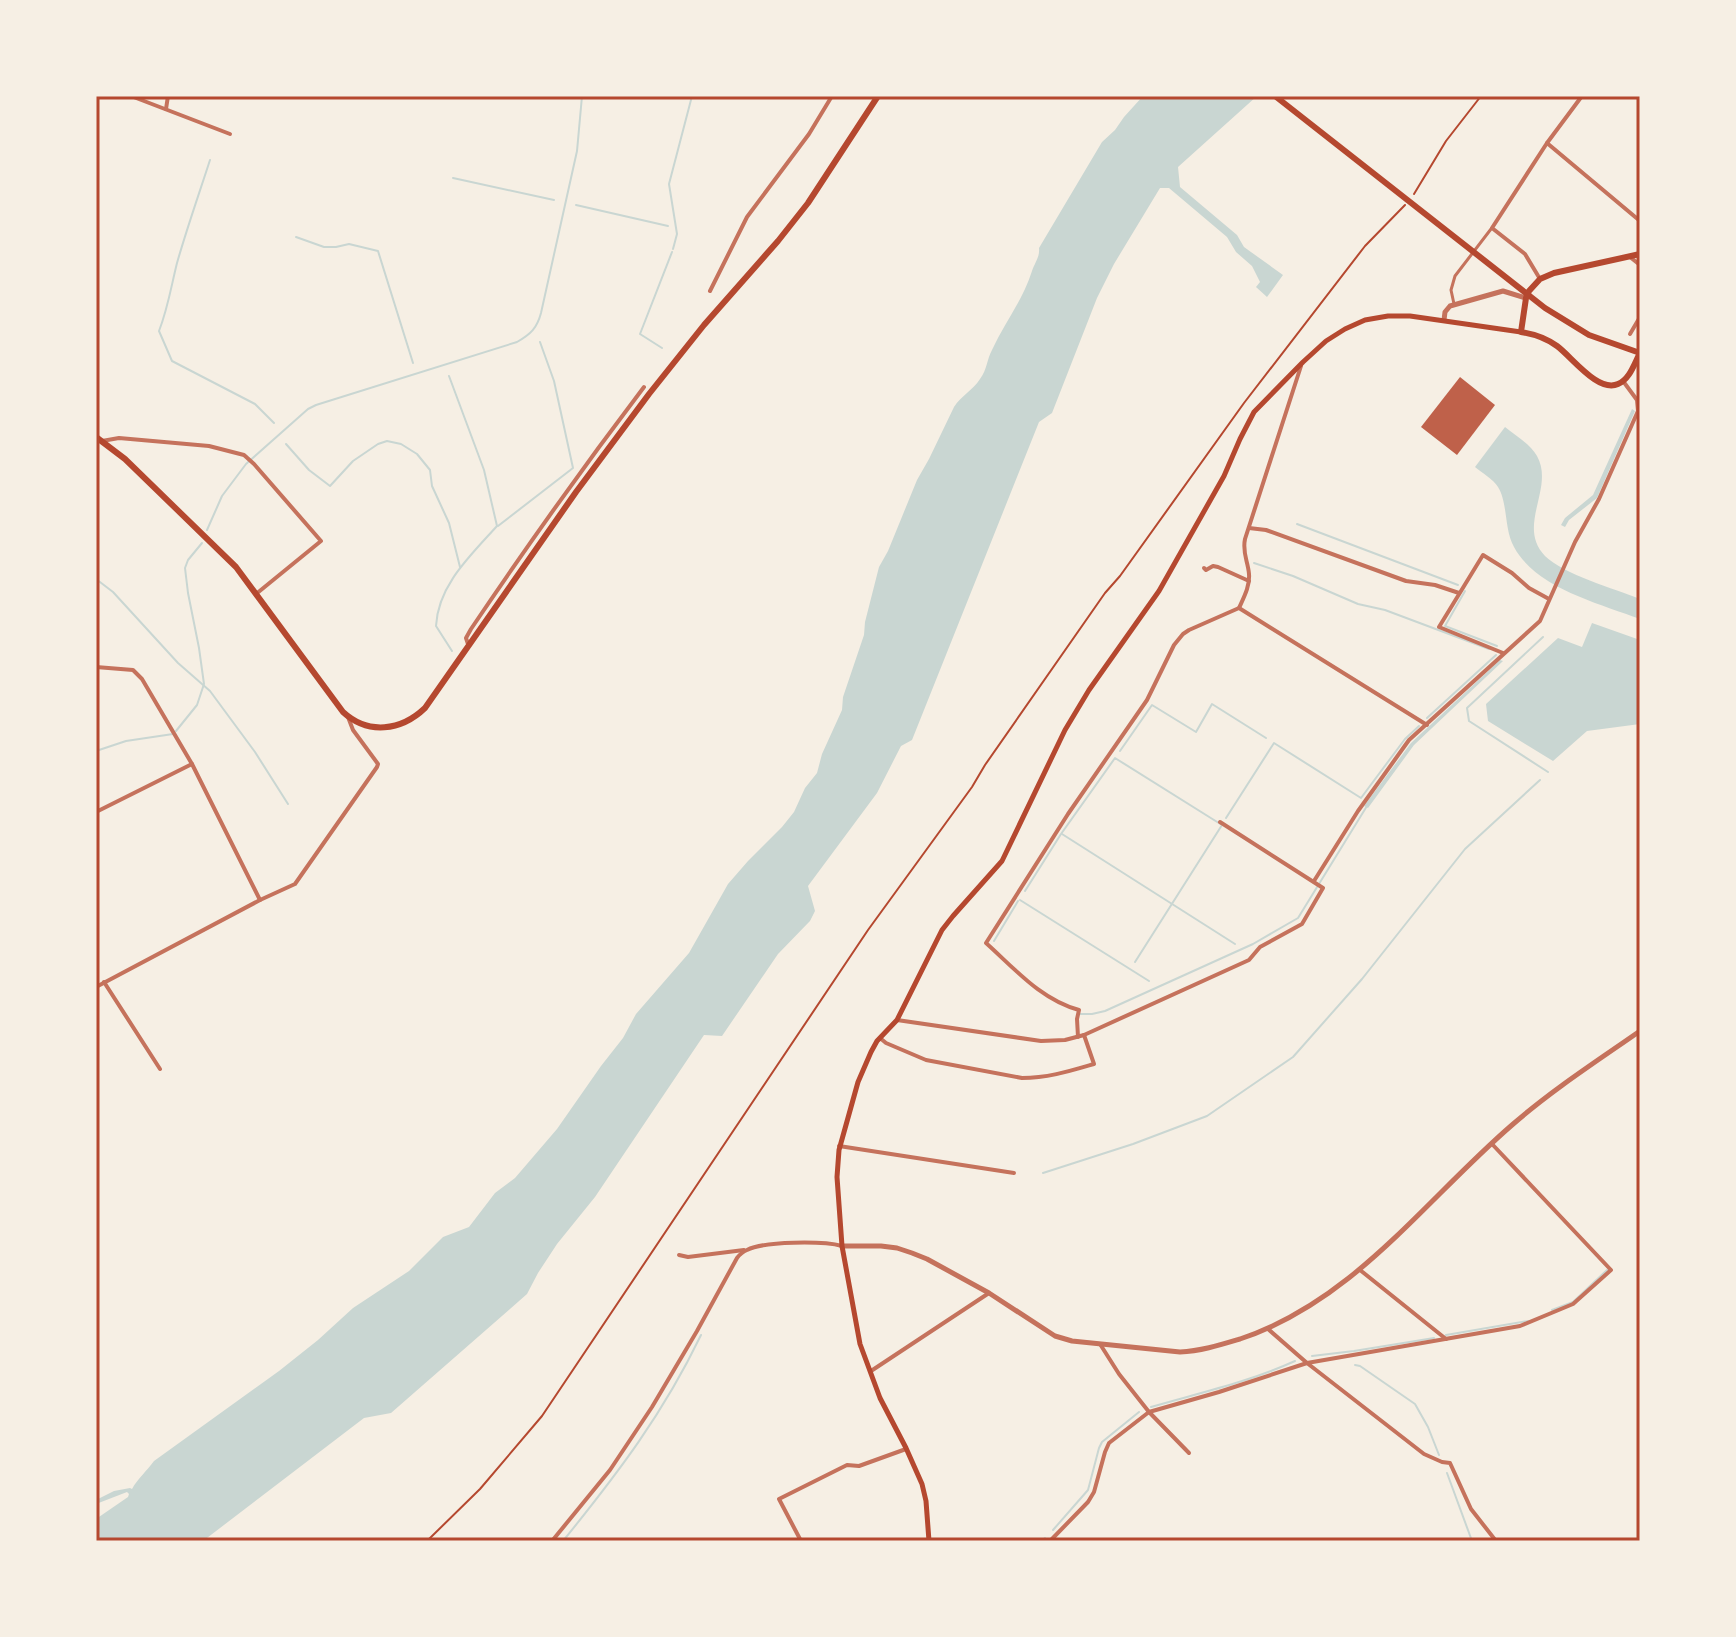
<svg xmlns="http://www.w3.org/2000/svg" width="1736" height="1637" font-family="'Golos Text',sans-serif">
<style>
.water{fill:#c9d6d2}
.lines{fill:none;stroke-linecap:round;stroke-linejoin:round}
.stream{stroke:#c9d6d2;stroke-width:2}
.building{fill:#bf614a}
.path{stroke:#b5482f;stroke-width:2}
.pedestrian{stroke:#c5725c;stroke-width:3}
.minor{stroke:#c5725c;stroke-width:4}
.tertiary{stroke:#c5725c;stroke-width:5}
.secondary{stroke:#b5482f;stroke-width:5}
.primary{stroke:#b5482f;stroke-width:6}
.neatline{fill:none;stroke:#b5482f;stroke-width:3}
</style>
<rect width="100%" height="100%" fill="#f6efe4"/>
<g class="water">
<path d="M1143 96H1257L1178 167 1180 187 1237 235 1244 247 1283 275 1267 297 1256 287 1260 282 1252 266 1236 252 1227 237 1169 188H1160L1114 264 1097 298 1052 413 1039 422 912 740 901 746 877 793 808 886 815 911 810 921 778 954 722 1036 704 1035 595 1197 557 1244 538 1273 527 1294 391 1413 364 1418 203 1541H96V1519L128 1497 129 1494 127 1492 96 1504V1500L114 1491 130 1488 132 1489C138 1478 147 1471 154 1461L279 1371 318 1340 353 1308 409 1271 443 1237 469 1227 495 1193 515 1178 557 1129 601 1066 623 1038 636 1014 689 953 728 884 748 861 782 827 794 812 805 788 817 773 822 754 842 710 843 697 864 635 865 622 879 567 888 551 917 480 929 459 954 407C961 396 973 390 980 379 987 370 987 359 992 350 1005 322 1023 300 1032 271 1035 262 1040 257 1039 248L1102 142 1115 130 1124 117Z"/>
<polygon points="1632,409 1635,411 1597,498 1569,520 1565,527 1561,525 1565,518 1593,495"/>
<path d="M1505 427C1516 436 1530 444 1537 456 1555 488 1516 526 1545 556 1563 574 1615 589 1640 599V619C1598 603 1536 588 1514 547 1504 529 1508 503 1498 487 1493 479 1482 473 1475 467Z"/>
<polygon points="1592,623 1640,640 1640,724 1587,731 1553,761 1488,721 1486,704 1558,638 1582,647"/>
<polygon points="1500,660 1503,661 1414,745 1368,808 1364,806 1411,743"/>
</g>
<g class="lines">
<g class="stream">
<path d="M210 160C199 194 187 228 177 263 171 287 168 308 159 331L172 361 255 404 274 423"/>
<polyline points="453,178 554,200"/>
<polyline points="576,205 668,226"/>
<polyline points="296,237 324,247 336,247 349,244 378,251 413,363"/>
<polyline points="673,249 677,234 669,184 692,96"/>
<polyline points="662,348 640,334 672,252"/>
<path d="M449 376 484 470 497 526C471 555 438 585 436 626L452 651"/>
<polyline points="286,444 309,470 330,486 353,461 378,444 387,441 401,444 417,454 430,470 432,486 449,523 460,567"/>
<polyline points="1297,524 1458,585"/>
<polyline points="498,526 573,468 554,381 540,342"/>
<path d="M207 530 222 496 246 464 308 409 316 405 517 342C531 334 537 328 541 313L577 151 582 96"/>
<polyline points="1254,563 1293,576 1358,604 1385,610 1489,649"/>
<polyline points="96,579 113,592 178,663 210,691 255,752 288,804"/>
<polyline points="1465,591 1445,626 1497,646"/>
<polyline points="1543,637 1467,708 1469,721 1548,772"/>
<polyline points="1427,718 1496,655"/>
<polyline points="176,731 197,705 204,684 199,648 188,593 185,568 188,560 202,543"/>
<polyline points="96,751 126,741 173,734"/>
<polyline points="1120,751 1152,705 1196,732 1212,704 1266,738"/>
<polyline points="1226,818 1274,743 1361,798 1405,739 1419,726"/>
<polyline points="1062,834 1235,944"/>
<polyline points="1025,891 1061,834 1115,758 1222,825 1135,962"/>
<polyline points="1020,900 1149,981"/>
<polyline points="994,941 1018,901"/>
<polyline points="1078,1014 1092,1014 1105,1011 1253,944 1298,918 1367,806"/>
<polyline points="1043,1173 1133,1144 1207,1116 1293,1057 1362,979 1465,849 1540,780"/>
<polyline points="1552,1310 1573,1302 1607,1270"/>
<polyline points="1446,1335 1528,1321"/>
<polyline points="1312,1356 1354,1351 1434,1338"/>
<polyline points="1355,1365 1360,1366 1415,1404 1428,1427 1439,1455"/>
<path d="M1151 1407C1199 1393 1249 1382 1295 1361"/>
<polyline points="1447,1473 1472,1541"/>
<polyline points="1053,1530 1088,1490 1099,1448 1102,1442 1139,1412"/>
<path d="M563 1541C618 1473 663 1414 701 1335"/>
<polyline points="1041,1541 1045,1538"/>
</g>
</g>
<polygon class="building" points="1460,377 1495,405 1457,455 1421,427"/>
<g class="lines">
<g class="path">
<polyline points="1414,194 1446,141 1481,96"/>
<polyline points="427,1541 480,1489 542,1416 868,930 972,787 985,765 1105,593 1120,576 1244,403 1365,246 1405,205"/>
</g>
<polyline class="pedestrian" points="1454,304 1451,290 1455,276 1491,229"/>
<g class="minor">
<polyline points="131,96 230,134"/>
<polyline points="1582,96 1547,143 1640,221"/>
<polyline points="166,109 168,96"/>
<polyline points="1630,257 1640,265"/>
<polyline points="1540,279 1525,254 1492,228 1547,143"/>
<polyline points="710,291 747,217 809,134 832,96"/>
<polyline points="1630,334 1640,317"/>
<polyline points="102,441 119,438 209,446 244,455 254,464 321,541 256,594"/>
<polyline points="1249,528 1266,530 1406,581 1435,585 1459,593"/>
<polyline points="1204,568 1206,570 1213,566 1218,567 1249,581"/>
<path d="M1239 608C1244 597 1250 586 1249 574 1248 561 1242 553 1245 539L1301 366"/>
<path d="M468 644 466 638 471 629C527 546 584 466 644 387"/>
<polyline points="1503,653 1439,627 1483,555 1512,573 1529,588 1549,599"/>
<polyline points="96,667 133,670 142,679 192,764 260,900"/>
<polyline points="96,812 192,764"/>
<polyline points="1314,881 1358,811 1409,740 1540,621 1575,542 1599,499 1638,411 1637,400 1623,381"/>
<polyline points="104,982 160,1069"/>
<polyline points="96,987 260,900 295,884 377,767 378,764 353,730 348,717"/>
<polyline points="897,1020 1041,1041 1065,1040 1084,1035 1249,960 1260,947 1302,924 1323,888 1220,822"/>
<path d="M1078 1037 1077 1019 1079 1010C1041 1000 1014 968 986 943L1068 814 1147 700 1174 645 1183 634 1189 630 1239 608 1427 725"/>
<path d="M880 1038 886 1043 926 1060 1022 1078C1048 1078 1070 1071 1094 1064L1084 1035"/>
<polyline points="839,1146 1014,1173"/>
<polyline points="679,1255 688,1257 744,1250"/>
<polyline points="1360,1270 1446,1339"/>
<polyline points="1268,1329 1307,1363 1424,1454 1442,1462 1450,1463 1471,1509 1496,1541"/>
<polyline points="1100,1344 1119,1374 1149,1412 1189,1453"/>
<polyline points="871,1371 989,1293"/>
<path d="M552 1541 610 1470 652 1407 697 1331 737 1258C740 1254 742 1252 747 1250 764 1241 823 1241 842 1246"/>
<polyline points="801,1541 779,1499 847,1465 859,1466 906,1449"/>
<polyline points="1050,1541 1088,1502 1094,1492 1105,1452 1109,1443 1149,1412 1219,1392 1307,1363 1520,1326 1573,1304 1611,1270 1492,1144"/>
</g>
<g class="tertiary">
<polyline points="1444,320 1445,312 1450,306 1503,291 1526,298"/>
<path d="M842 1246H881L897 1248 912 1253 927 1259 989 1293 1055 1336 1072 1341 1180 1352C1201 1351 1220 1345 1240 1339 1354 1301 1424 1201 1512 1125 1552 1090 1597 1061 1640 1031"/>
</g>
<polyline class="secondary" points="929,1541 926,1501 922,1484 906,1448 880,1398 860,1344 842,1246 837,1177 839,1150 858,1082 871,1052 877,1041 897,1020 942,930 953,916 1002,861 1065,730 1089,690 1159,591 1224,476 1240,439 1254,412 1303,362 1326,341 1345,329 1365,320 1388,316 1410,316 1521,332"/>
<g class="primary">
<polyline points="1275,96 1545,308 1589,335 1640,353"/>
<path d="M1640 353C1634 364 1630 379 1618 384 1598 393 1572 357 1557 346 1546 338 1534 334 1521 332L1526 298 1529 291 1540 279 1554 273 1640 254"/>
<path d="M96 437 125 459 236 567 343 712C368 735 401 731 425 708L576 492 649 394 704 325 778 241 808 203 878 96"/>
</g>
</g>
<rect width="1736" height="1637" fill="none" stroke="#f6efe4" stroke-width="196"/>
<rect x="98" y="98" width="1540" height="1441" class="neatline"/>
</svg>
